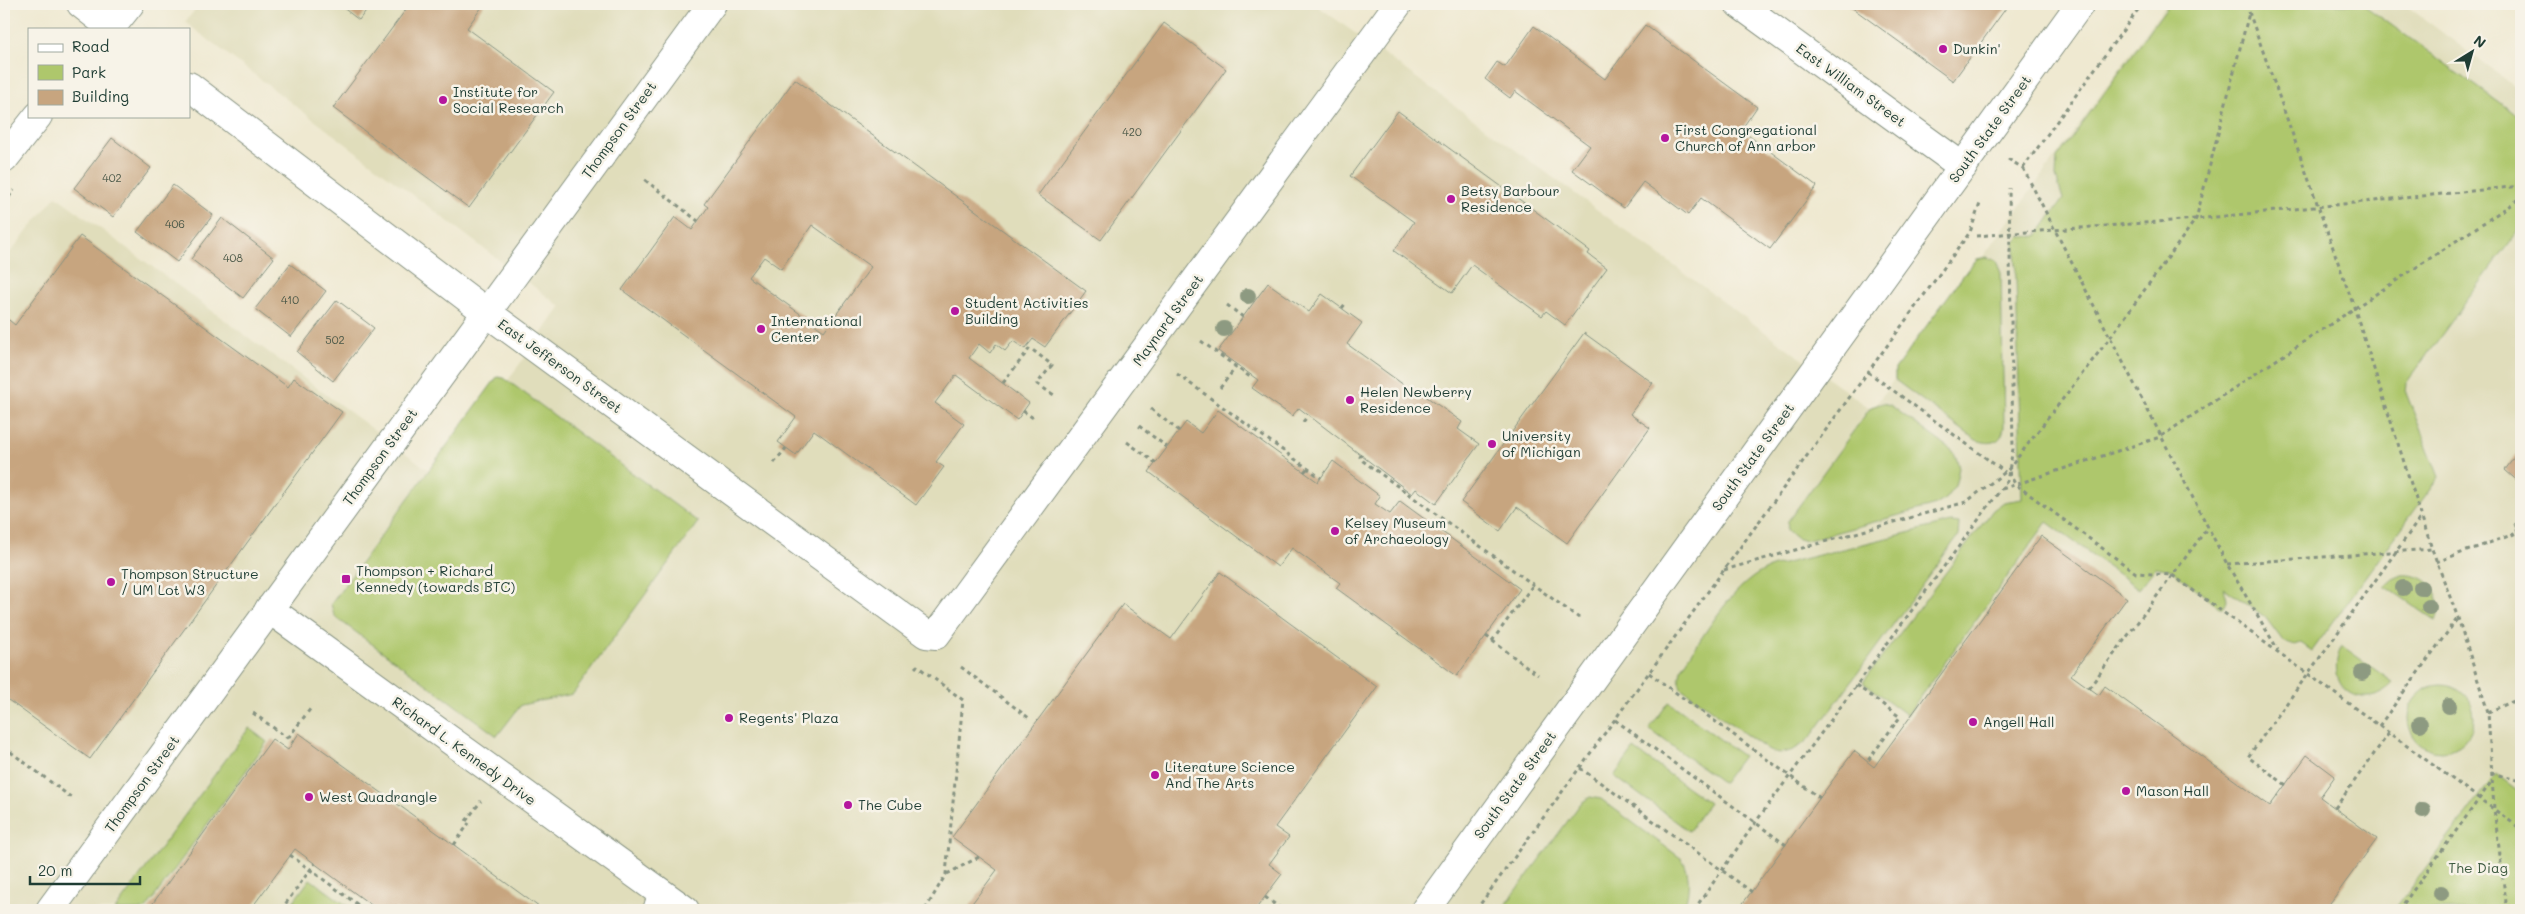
<svg xmlns="http://www.w3.org/2000/svg" width="2525" height="914" font-family="Mali,sans-serif">
<style>
.built{fill:#e0ddbb}
.green{fill:#aec76c;stroke:#668250}
.building{fill:#c7a57f;fill-rule:evenodd}
.lines{fill:none;stroke-linecap:round;stroke-linejoin:round}
.service-casing{stroke:#879382;stroke-width:20}
.minor-casing{stroke:#879382;stroke-width:30}
.tertiary-casing{stroke:#879382;stroke-width:30}
.secondary-casing{stroke:#879382;stroke-width:30}
.path{stroke:#879382;stroke-width:3;stroke-dasharray:4 4;stroke-linecap:butt}
.service{stroke:#fff;stroke-width:18}
.minor{stroke:#fff;stroke-width:28}
.tertiary{stroke:#fff;stroke-width:28}
.secondary{stroke:#fff;stroke-width:28}
.tree{fill:#8d9a81}
.poi-dot{fill:#b5179e;stroke:#f7f3e8;stroke-width:2}
.labels{text-anchor:middle;stroke-width:5;stroke-linejoin:round;paint-order:stroke}
.number-label{font-size:11px;fill:#495747}
.poi-label{font-size:14px;fill:#1f3d34;stroke:#f7f3e8;text-anchor:start}
.street-label{font-size:14px;fill:#1f3d34;stroke:#f7f3e8}
.park-label{font-size:14px;fill:#3c593f;stroke:#f7f3e8}
</style>
<rect width="100%" height="100%" fill="#f7f3e8"/>
<filter id="ink" filterUnits="userSpaceOnUse"><feTurbulence type="fractalNoise" baseFrequency=".02" numOctaves="2"/><feDisplacementMap in="SourceGraphic" scale="10" xChannelSelector="R" yChannelSelector="G"/><feConvolveMatrix kernelMatrix="1 2 1 2 8 2 1 2 1" color-interpolation-filters="sRGB"/></filter>
<filter id="wash" filterUnits="userSpaceOnUse"><feTurbulence type="fractalNoise" baseFrequency=".0096" numOctaves="4" result="noise"/><feDisplacementMap in="SourceGraphic" scale="20" xChannelSelector="R" yChannelSelector="G"/><feGaussianBlur stdDeviation="1.12" result="paint"/><feColorMatrix in="noise" values="0 0 0 0 0 0 0 0 0 0 0 0 0 0 0 0 0 1.4 0 .05"/><feComposite in="paint" operator="in"/></filter>
<g filter="url(#wash)">
<rect width="100%" height="100%" fill="#efe9d1"/>
<polygon class="built" points="200,4 1321,4 1319,7 1872,410 2166,4 2404,4 2521,91 2521,910 4,910 4,260 56,196 438,477 561,307 185,22"/>
<g class="green">
<path d="M2169 4H2362L2521 118V227L2407 382 2406 393 2439 477 2312 651 2301 643 2295 645 2283 641 2265 617 2224 588C2225 595 2230 599 2224 607H2219L2171 570 2156 567 2139 589 2047 522 1907 715 1863 682 1993 510 2004 502 2022 499 2015 242 2020 237 2037 236 2063 199 2056 177 2057 158Z"/>
<path d="M1987 257 1996 261 2001 273 2004 426C2002 444 1991 445 1976 440L1895 380V369L1968 269 1977 259Z"/>
<polygon points="497,377 504,378 698,522 573,694 521,705 497,736 338,619 334,615 331,604"/>
<polygon points="1883,403 1890,405 1953,451 1956,457 1959,468 1955,486 1945,499 1936,505 1805,541 1796,538 1787,530 1788,521 1871,407"/>
<path d="M1951 522 1959 523 1958 536 1813 734C1802 747 1787 757 1769 751L1681 688 1679 681 1681 669C1705 635 1734 578 1775 566Z"/>
<path d="M2402 575C2430 573 2446 595 2436 621L2385 586 2393 579Z"/>
<path d="M2342 646 2394 683C2364 716 2321 686 2342 646Z"/>
<circle cx="2441" cy="718" r="33"/>
<polygon points="1669,702 1743,756 1723,783 1649,729"/>
<polygon points="249,728 267,742 145,910 115,910"/>
<polygon points="1634,749 1709,803 1689,831 1614,776"/>
<polygon points="2496,774 2521,793 2521,910 2394,910"/>
<path d="M1590 797 1601 799 1682 859C1691 874 1690 895 1682 910H1502L1581 803Z"/>
<polygon points="310,879 353,910 287,910"/>
</g>
<g id="blocks">
<g class="building">
<polygon points="338,4 371,4 359,20"/>
<polygon points="410,4 484,4 467,28 554,92 469,208 333,108"/>
<polygon points="1847,4 2009,4 1953,81"/>
<polygon points="1164,23 1226,69 1101,240 1038,195"/>
<polygon points="1645,25 1757,107 1741,130 1817,186 1770,249 1701,198 1688,215 1643,182 1624,208 1572,170 1590,146 1515,91 1510,98 1485,79 1497,62 1505,67 1534,26 1605,79"/>
<path d="M795 79 1086 291 1045 347 1033 339 1025 349 1013 341 1005 351 996 344 990 353 979 344 969 358 1029 403 1017 420 956 375 935 403 964 424 936 462 944 467 916 505 814 430 796 455 778 442 796 417 622 290 675 217 692 230 708 207 704 204ZM812 225 871 267 824 331 749 277 764 257 781 269Z"/>
<polygon points="1398,111 1590,251 1588,254 1607,268 1565,325 1546,311 1542,316 1472,265 1452,293 1394,251 1414,222 1350,176"/>
<polygon points="112,138 151,168 113,217 74,188"/>
<polygon points="173,185 213,215 177,262 137,232"/>
<polygon points="222,218 274,258 243,298 191,259"/>
<polygon points="80,236 288,387 294,378 342,412 90,759 4,697 4,316 15,325"/>
<polygon points="290,264 326,291 291,337 255,309"/>
<polygon points="1268,283 1309,312 1322,294 1362,323 1347,344 1415,393 1417,390 1462,422 1458,429 1479,444 1436,504 1416,489 1412,494 1299,408 1292,416 1252,388 1258,380 1218,351"/>
<polygon points="337,300 374,328 333,381 297,352"/>
<polygon points="1584,333 1653,383 1630,414 1650,428 1567,543 1517,507 1500,531 1461,502"/>
<polygon points="1218,410 1318,482 1333,461 1380,496 1375,504 1390,514 1400,501 1520,589 1457,676 1336,588 1340,583 1292,548 1278,567 1149,472 1186,422 1201,433"/>
<polygon points="2521,448 2521,484 2505,470"/>
<polygon points="2521,521 2521,542 2514,524"/>
<polygon points="2041,536 2127,598 2071,675 2099,695 2105,686 2270,806 2307,755 2335,776 2320,797 2377,839 2325,910 1738,910 1854,751 1874,767"/>
<polygon points="1220,572 1377,687 1275,827 1289,837 1269,864 1282,874 1255,910 967,910 997,870 952,837 1123,604 1171,639"/>
<polygon points="299,733 454,845 543,910 399,910 396,908 394,910 378,910 295,849 250,910 148,910 272,739 288,750"/>
</g>
</g>
</g>
<g filter="url(#ink)">
<use href="#blocks" fill-opacity="0" stroke="#879382" stroke-width="1"/>
<g class="lines">
<defs>
<polyline id="service" points="652,910 658,891"/>
<g id="minor">
<polyline points="81,4 113,29"/>
<polyline points="189,86 486,312 926,634 936,635 1398,4"/>
<polyline points="269,609 685,910"/>
<polyline points="50,910 712,4"/>
</g>
<polyline id="tertiary" points="1739,4 1963,167"/>
<g id="secondary">
<polyline points="110,29 130,4"/>
<polyline points="4,159 38,116"/>
<polyline points="1425,910 2080,4"/>
</g>
</defs>
<use href="#service" class="service-casing"/>
<use href="#minor" class="minor-casing"/>
<use href="#tertiary" class="tertiary-casing"/>
<use href="#secondary" class="secondary-casing"/>
<g class="path">
<polyline points="2248,4 2249,12 2354,307 2432,549 2458,618 2488,712 2494,809 2507,910"/>
<polyline points="2008,159 2023,168"/>
<polyline points="2023,168 2227,564 2278,650"/>
<polyline points="2023,168 2142,4"/>
<polyline points="645,180 698,221"/>
<polyline points="4,204 14,190"/>
<polyline points="1976,236 2196,219 2521,186"/>
<polyline points="1227,305 1243,317"/>
<polyline points="1342,308 1345,304"/>
<polyline points="1201,341 1250,377 1252,375"/>
<polyline points="1868,372 2005,472"/>
<polyline points="1177,374 1321,478"/>
<polyline points="1003,383 1030,348 1052,365 1037,384 1054,395"/>
<polyline points="1220,388 1236,367"/>
<polyline points="1151,409 1179,431"/>
<polyline points="1023,411 1036,420"/>
<polyline points="1303,422 1306,418"/>
<polyline points="1139,426 1167,447"/>
<polyline points="1127,442 1156,463"/>
<polyline points="1362,454 1360,457 1363,461 1579,618"/>
<polyline points="774,463 786,448"/>
<polyline points="1304,472 1308,468"/>
<polyline points="2009,472 2015,484 2136,573 2172,575 2521,829"/>
<polyline points="2002,489 2160,437 2521,198"/>
<polyline points="2436,562 2517,533"/>
<polyline points="2227,564 2432,549"/>
<polyline points="1724,570 1966,502 2008,470 2109,339 2196,219 2249,13"/>
<polyline points="1486,636 1538,675"/>
<polyline points="1492,641 1533,585"/>
<polyline points="961,667 1029,718"/>
<polyline points="915,668 917,666 963,700 946,874 925,910"/>
<polyline points="1649,673 1820,798"/>
<polyline points="1856,685 1900,717 1867,762"/>
<polyline points="2089,688 2208,527"/>
<polyline points="2488,712 2521,698"/>
<polyline points="253,713 293,742"/>
<polyline points="1615,720 1786,845"/>
<polyline points="2379,726 2457,619"/>
<polyline points="288,738 311,708"/>
<polyline points="4,747 72,798"/>
<polyline points="1580,768 1752,892"/>
<polyline points="2491,773 2521,781"/>
<polyline points="2286,785 2248,757 2421,517"/>
<polyline points="2335,808 2389,733"/>
<polyline points="466,821 481,801"/>
<polyline points="454,845 469,823"/>
<polyline points="290,855 365,910"/>
<polyline points="947,874 979,857"/>
<polyline points="1265,897 1283,910"/>
<polyline points="281,910 315,863"/>
<polyline points="817,910 817,907"/>
<polyline points="1476,910 1970,232 1981,201"/>
<polyline points="1694,910 1755,823 2007,481 2013,449 2009,188"/>
<polyline points="2399,910 2492,781"/>
</g>
<use href="#service" class="service"/>
<use href="#minor" class="minor"/>
<use href="#tertiary" class="tertiary"/>
<use href="#secondary" class="secondary"/>
</g>
<g class="tree">
<circle cx="1248" cy="296" r="8"/>
<circle cx="1224" cy="329" r="8"/>
<circle cx="2403" cy="588" r="8"/>
<circle cx="2421" cy="588" r="8"/>
<circle cx="2429" cy="607" r="8"/>
<circle cx="2362" cy="673" r="8"/>
<circle cx="2449" cy="706" r="8"/>
<circle cx="2420" cy="724" r="8"/>
<circle cx="2423" cy="810" r="8"/>
<circle cx="2441" cy="893" r="8"/>
</g>
</g>
<g class="poi-dot">
<circle cx="1943" cy="49" r="5"/>
<circle cx="443" cy="100" r="5"/>
<circle cx="1665" cy="138" r="5"/>
<circle cx="1451" cy="199" r="5"/>
<circle cx="955" cy="311" r="5"/>
<circle cx="761" cy="329" r="5"/>
<circle cx="1350" cy="400" r="5"/>
<circle cx="1492" cy="444" r="5"/>
<circle cx="1335" cy="531" r="5"/>
<rect x="341" y="574" width="10" height="10" rx="2.5"/>
<circle cx="111" cy="582" r="5"/>
<circle cx="729" cy="718" r="5"/>
<circle cx="1973" cy="722" r="5"/>
<circle cx="1155" cy="775" r="5"/>
<circle cx="2126" cy="791" r="5"/>
<circle cx="309" cy="797" r="5"/>
<circle cx="848" cy="805" r="5"/>
</g>
<g class="labels">
<g class="number-label">
<text x="1132" y="136">420</text>
<text x="112" y="182">402</text>
<text x="175" y="228">406</text>
<text x="233" y="262">408</text>
<text x="290" y="304">410</text>
<text x="335" y="344">502</text>
</g>
<g class="poi-label">
<text x="1953" y="54">Dunkin'</text>
<text x="453" y="97">Institute for<tspan x="453" dy="16">Social Research</tspan></text>
<text x="1675" y="135">First Congregational<tspan x="1675" dy="16">Church of Ann arbor</tspan></text>
<text x="1461" y="196">Betsy Barbour<tspan x="1461" dy="16">Residence</tspan></text>
<text x="965" y="308">Student Activities<tspan x="965" dy="16">Building</tspan></text>
<text x="771" y="326">International<tspan x="771" dy="16">Center</tspan></text>
<text x="1360" y="397">Helen Newberry<tspan x="1360" dy="16">Residence</tspan></text>
<text x="1502" y="441">University<tspan x="1502" dy="16">of Michigan</tspan></text>
<text x="1345" y="528">Kelsey Museum<tspan x="1345" dy="16">of Archaeology</tspan></text>
<text x="356" y="576">Thompson + Richard<tspan x="356" dy="16">Kennedy (towards BTC)</tspan></text>
<text x="121" y="579">Thompson Structure<tspan x="121" dy="16">/ UM Lot W3</tspan></text>
<text x="739" y="723">Regents' Plaza</text>
<text x="1983" y="727">Angell Hall</text>
<text x="1165" y="772">Literature Science<tspan x="1165" dy="16">And The Arts</tspan></text>
<text x="2136" y="796">Mason Hall</text>
<text x="319" y="802">West Quadrangle</text>
<text x="858" y="810">The Cube</text>
</g>
<g class="street-label">
<text transform="translate(1851 85) rotate(36)" y="5">East William Street</text>
<text transform="translate(1990 129) rotate(-54)" y="5">South State Street</text>
<text transform="translate(619 130) rotate(-54)" y="5">Thompson Street</text>
<text transform="translate(1168 320) rotate(-54)" y="5">Maynard Street</text>
<text transform="translate(560 366) rotate(36)" y="5">East Jefferson Street</text>
<text transform="translate(380 457) rotate(-54)" y="5">Thompson Street</text>
<text transform="translate(1753 457) rotate(-54)" y="5">South State Street</text>
<text transform="translate(464 751) rotate(36)" y="5">Richard L. Kennedy Drive</text>
<text transform="translate(142 784) rotate(-54)" y="5">Thompson Street</text>
<text transform="translate(1515 785) rotate(-54)" y="5">South State Street</text>
</g>
<g class="park-label">
<text x="2478" y="873">The Diag</text>
</g>
</g>
<rect width="2525" height="914" fill="none" stroke="#f7f3e8" stroke-width="20"/>
<rect x="28" y="28" width="162" height="90" fill="#f7f3e8" stroke="#a1aaa0"/>
<rect x="38" y="44" width="25" height="8" fill="#ffffff" stroke="#a1aaa0"/>
<text x="72" y="52" font-size="15" fill="#1f3d34">Road</text>
<rect x="38" y="65" width="25" height="15" fill="#aec76c" stroke="#a1aaa0"/>
<text x="72" y="78" font-size="15" fill="#1f3d34">Park</text>
<rect x="38" y="90" width="25" height="15" fill="#c7a57f" stroke="#a1aaa0"/>
<text x="72" y="102" font-size="15" fill="#1f3d34">Building</text>
<g transform="translate(2472 52) rotate(37)" stroke="#f7f3e8" stroke-width="4" paint-order="stroke">
<path d="M0-4L9 19L0 12L-9 19Z" fill="#1f3d34"/>
<text y="-8" font-size="14" font-weight="bold" text-anchor="middle" fill="#1f3d34">N</text>
</g>
<path d="M30 876v8h110v-8" fill="none" stroke="#1f3d34" stroke-width="2.5"/>
<text x="38" y="876" font-size="15" fill="#1f3d34" stroke="#f7f3e8" stroke-width="4" paint-order="stroke">20 m</text>
</svg>
